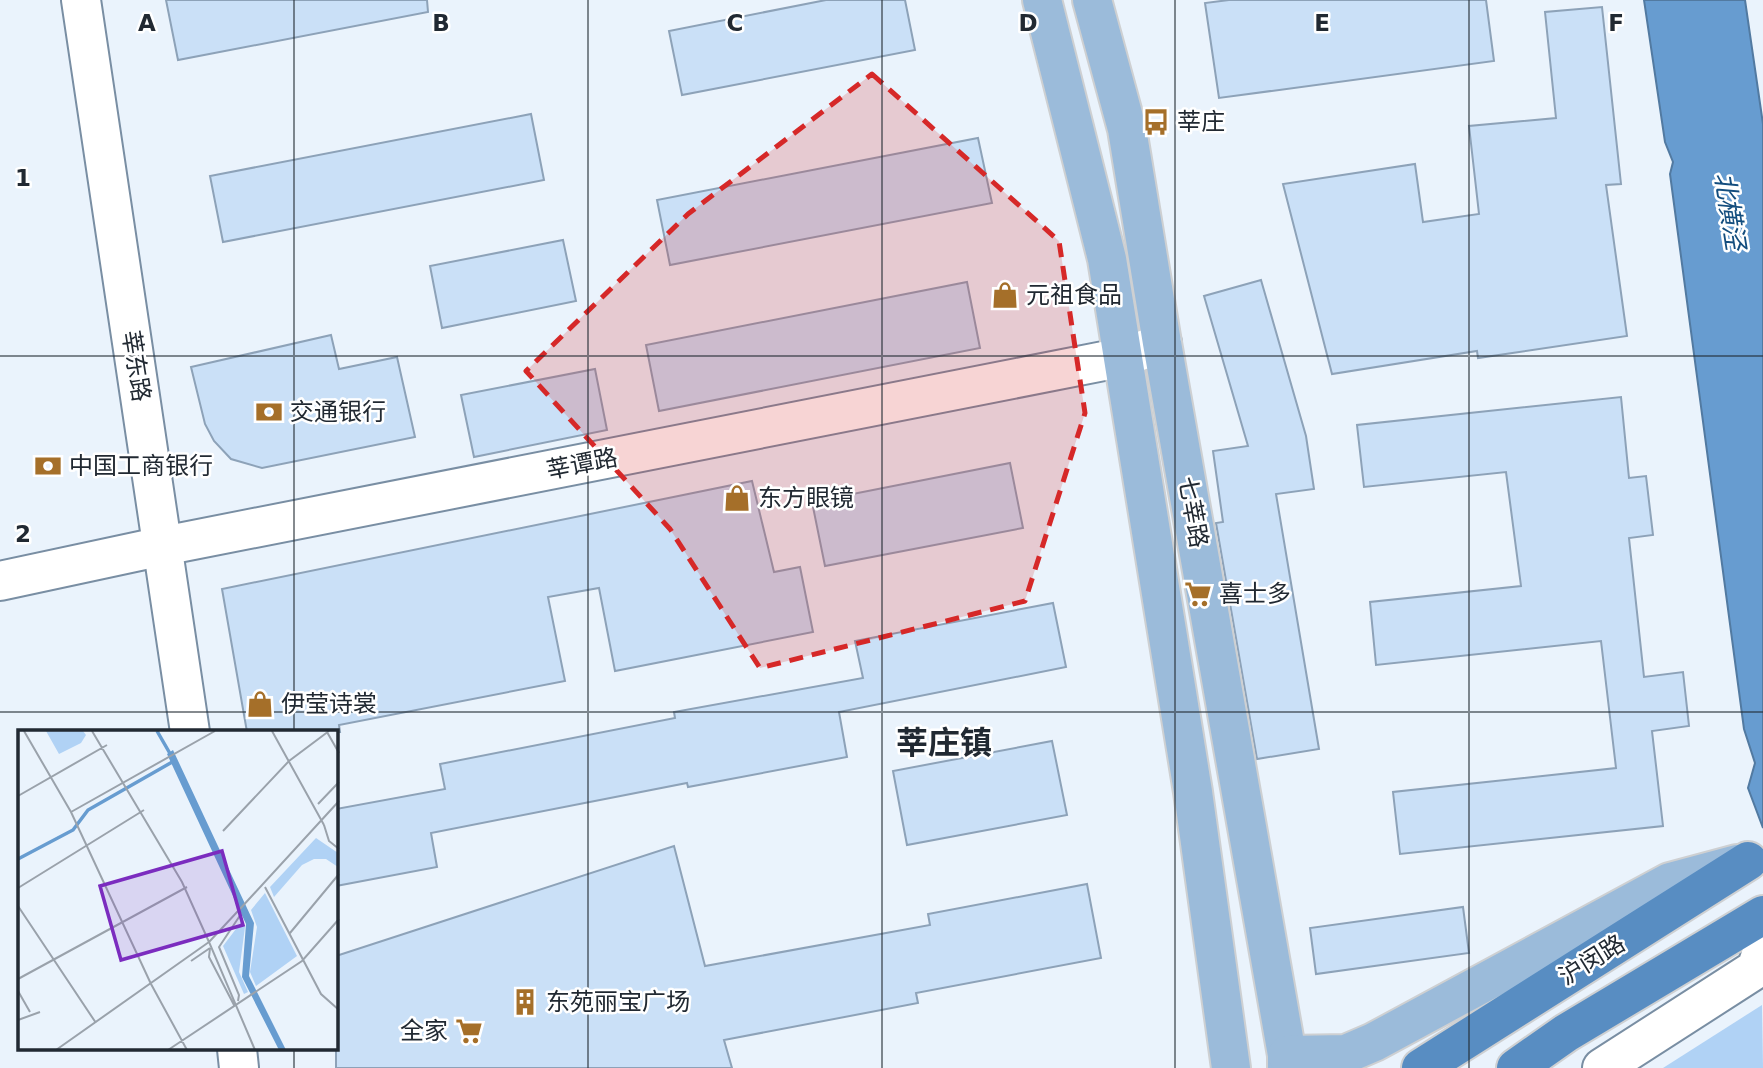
<svg xmlns="http://www.w3.org/2000/svg" width="1763" height="1068" font-family="'DejaVu Sans','Noto Sans SC',sans-serif">
<style>
.green{fill:#b0d2f5}
.water{fill:#679cd0;stroke:#527aa1;stroke-width:2}
.building{fill:#cae0f7;stroke:#8da2b8;stroke-width:2}
.lines{fill:none;stroke-linecap:round;stroke-linejoin:round}
.minor-casing{stroke:#798ea3;stroke-width:42}
.major-casing{stroke:#ced0d2;stroke-width:42}
.highway-casing{stroke:#ced0d2;stroke-width:42}
.minor{stroke:#fff;stroke-width:38}
.major{stroke:#9bbbda;stroke-width:38}
.highway{stroke:#588dc2;stroke-width:38}
.marked{fill:#d62828;fill-opacity:0.2;stroke:#d62828;stroke-width:5;stroke-dasharray:14 9;stroke-linejoin:round}
.grid{fill:none;stroke:#212932;stroke-width:2;stroke-opacity:0.55}
.labels{text-anchor:middle;stroke-width:5;stroke-linejoin:round;paint-order:stroke}
.poi-label{font-size:24px;fill:#212932;stroke:#fff;text-anchor:start}
.street-label{font-size:24px;fill:#212932;stroke:#fff}
.water-label{font-size:26px;font-style:italic;fill:#134d7e;stroke:#fff}
.district-label{font-size:32px;font-weight:bold;fill:#212932;stroke:#fff}
.inset-river{fill:none;stroke:#679cd0;stroke-width:3.5}
.inset-road{fill:none;stroke:#9aa2ab;stroke-width:2}
.view{fill:#7b2cbf;fill-opacity:0.15;stroke:#7b2cbf;stroke-width:3.5}
.inset-edge{fill:none;stroke:#212932;stroke-width:3.5}
.grid-label{font-size:23px;text-anchor:middle;font-weight:bold;fill:#212932;stroke:#fff;stroke-width:5;stroke-linejoin:round;paint-order:stroke}
</style>
<rect width="100%" height="100%" fill="#eaf3fc"/>
<polygon class="green" points="1762,1005 1763,1068 1663,1068"/>
<polygon class="water" points="1644,0 1745,0 1763,124 1763,828 1748,788 1755,763 1744,729 1670,174 1673,162 1665,142"/>
<g class="building">
<polygon points="166,0 427,0 428,12 178,60"/>
<polygon points="826,0 905,0 915,50 682,95 669,31"/>
<polygon points="1229,0 1486,0 1494,61 1219,98 1205,3"/>
<polygon points="1602,7 1621,184 1606,185 1627,336 1478,358 1477,351 1332,374 1283,184 1415,164 1423,222 1479,214 1469,126 1556,118 1545,12"/>
<polygon points="531,114 544,180 223,242 210,176"/>
<polygon points="978,138 992,203 670,265 657,200"/>
<polygon points="563,240 576,301 442,328 430,266"/>
<polygon points="1261,280 1306,436 1314,489 1276,494 1319,749 1257,759 1216,523 1223,522 1213,451 1248,446 1204,296"/>
<polygon points="967,282 980,348 659,411 646,345"/>
<polygon points="331,335 339,369 397,357 415,437 262,468 231,459 214,441 205,424 191,367"/>
<polygon points="595,369 607,430 474,457 461,395"/>
<polygon points="1621,397 1629,478 1646,476 1653,535 1629,538 1644,677 1683,672 1689,726 1652,731 1663,826 1400,854 1393,792 1616,768 1601,641 1376,665 1370,602 1521,586 1506,472 1364,487 1357,425"/>
<polygon points="1010,463 1023,528 825,566 812,502"/>
<polygon points="752,481 774,572 800,567 813,632 615,671 599,588 548,597 565,681 339,725 340,732 247,732 222,589"/>
<polygon points="1053,603 1066,667 839,712 847,757 688,787 687,783 431,833 437,867 336,886 336,809 445,789 440,764 675,718 674,712 863,678 855,641"/>
<polygon points="1052,741 1067,815 907,845 893,771"/>
<polygon points="674,846 705,966 930,925 928,914 1087,884 1101,958 916,993 918,1003 724,1040 732,1068 336,1068 336,956"/>
<polygon points="1463,907 1469,953 1316,974 1310,928"/>
</g>
<g class="lines">
<defs>
<g id="minor">
<polyline points="81,0 190,732"/>
<polyline points="0,581 163,546 1124,357 1162,343"/>
<polyline points="237,1049 239,1068"/>
<polyline points="1602,1068 1756,969 1763,949"/>
</g>
<g id="major">
<polyline points="1042,0 1107,259 1193,792 1231,1068"/>
<polyline points="1092,0 1127,129 1162,343 1287,1055 1287,1068"/>
<polyline points="1287,1055 1346,1054 1374,1042 1670,882 1737,864"/>
</g>
<g id="highway">
<polyline points="1421,1068 1748,861"/>
<polyline points="1516,1068 1566,1033 1763,915"/>
</g>
</defs>
<use href="#minor" class="minor-casing"/>
<use href="#major" class="major-casing"/>
<use href="#highway" class="highway-casing"/>
<use href="#minor" class="minor"/>
<use href="#major" class="major"/>
<use href="#highway" class="highway"/>
</g>
<path class="marked" d="M872 74 1059 241 1085 413 1025 601 760 668 670 529 526 371 688 214Z"/>
<path class="grid" d="M294 0V732M588 0V1068M882 0V1068M1175 0V1068M1469 0V1068M0 356H1763M0 712H1763M294 1049V1068"/>
<defs>
<symbol id="bus-bare" viewBox="-9 -9 18 18"><path d="M-5-6H5V4H4V6H2V4H-2V6H-4V4H-5ZM-3.5-4V0h7V-4ZM-3.5 1.2v1.5H-2V1.2ZM2 1.2v1.5H3.5V1.2Z" fill="#a56f29" stroke="#fff" stroke-width="2.5" paint-order="stroke"/></symbol>
<symbol id="shop-bare" viewBox="-9 -9 18 18"><path d="M-5-2.5h2.3a2.7 3.5 0 0 1 5.4 0H5L5.5 6h-11ZM-1.5-2.5h3a1.5 2.3 0 0 0-3 0Z" fill="#a56f29" stroke="#fff" stroke-width="2.5" paint-order="stroke"/></symbol>
<symbol id="bank-bare" viewBox="-9 -9 18 18"><path d="M-6-4H6V4H-6ZM0-2.3a2.3 2.3 0 1 0 0 4.6a2.3 2.3 0 1 0 0-4.6Z" fill="#a56f29" stroke="#fff" stroke-width="2.5" paint-order="stroke"/></symbol>
<symbol id="supermarket-bare" viewBox="-9 -9 18 18"><path d="M-6-5.5h2.5l.6 2H6L4.5 2H-2.5L-4.4-4H-6ZM-1.5 3.2a1.3 1.3 0 1 0 .1 0ZM3 3.2a1.3 1.3 0 1 0 .1 0Z" fill="#a56f29" stroke="#fff" stroke-width="2.5" paint-order="stroke"/></symbol>
<symbol id="building-bare" viewBox="-9 -9 18 18"><path d="M-4-6H4V6H1V3H-1V6H-4ZM-2.5-4.3h1.7v1.8h-1.7ZM.8-4.3h1.7v1.8H.8ZM-2.5-1h1.7V.8h-1.7ZM.8-1h1.7V.8H.8Z" fill="#a56f29" stroke="#fff" stroke-width="2.5" paint-order="stroke"/></symbol>
</defs>
<g fill-rule="evenodd">
<use href="#bus-bare" x="1137" y="103" width="38" height="38"/>
<use href="#shop-bare" x="986" y="276" width="38" height="38"/>
<use href="#bank-bare" x="250" y="393" width="38" height="38"/>
<use href="#bank-bare" x="29" y="447" width="38" height="38"/>
<use href="#shop-bare" x="718" y="479" width="38" height="38"/>
<use href="#supermarket-bare" x="1179" y="575" width="38" height="38"/>
<use href="#shop-bare" x="241" y="685" width="38" height="38"/>
<use href="#building-bare" x="506" y="983" width="38" height="38"/>
<use href="#supermarket-bare" x="450" y="1012" width="38" height="38"/>
</g>
<g class="labels">
<g class="poi-label">
<text x="1177" y="130">莘庄</text>
<text x="1026" y="303">元祖食品</text>
<text x="290" y="420">交通银行</text>
<text x="69" y="474">中国工商银行</text>
<text x="758" y="506">东方眼镜</text>
<text x="1219" y="602">喜士多</text>
<text x="281" y="712">伊莹诗裳</text>
<text x="546" y="1010">东苑丽宝广场</text>
<text x="448" y="1039" text-anchor="end">全家</text>
</g>
<g class="street-label">
<text transform="translate(136 366) rotate(81)" y="8">莘东路</text>
<text transform="translate(582 464) rotate(-11)" y="8">莘谭路</text>
<text transform="translate(1193 512) rotate(80)" y="8">七莘路</text>
<text transform="translate(1592 960) rotate(-32)" y="8">沪闵路</text>
</g>
<g class="water-label">
<text transform="translate(1730 211) rotate(81)" y="9">北横泾</text>
</g>
<g class="district-label">
<text x="944" y="754">莘庄镇</text>
</g>
</g>
<g transform="translate(18 730)">
<rect width="320" height="320" fill="#eaf3fc"/>
<path d="M28 1H65L68 5 63 13 41 24ZM298 108 320 123V137L308 129H296L284 135 256 167 252 157ZM247 163 279 226 238 256 232 242 239 197 233 180ZM224 191 227 197 221 242 230 262 226 264 205 216Z" fill="#b0d2f5"/>
<path d="M155 20 236 193 231 246 268 320H261L224 247 228 194 149 24Z" fill="#679cd0"/>
<path class="inset-river" d="M139 1 154 27M0 129 55 100 70 80 156 31"/>
<path class="inset-road" d="M6 1 53 82 133 254 169 320M254 1 306 95M309 2 321 23M0 66 89 15M300 74 321 52M53 82 197 1M306 95 311 111 321 119M205 101 271 31 311 1M247 157 303 264 321 280M0 158 126 80M0 176 78 293M221 180 321 71M220 181 191 212 237 320M272 203 321 144M192 218 191 227 216 275M173 231 192 218M0 249 169 157M0 261 12 282M220 271 221 265 201 217 223 184M0 290 22 282M38 320 191 212 164 152 74 1M150 320 284 231 321 189"/>
<path class="view" d="M204 121 225 195 103 230 82 156Z"/>
<rect width="320" height="320" class="inset-edge"/>
</g>
<g class="grid-label">
<text x="147" y="31">A</text>
<text x="441" y="31">B</text>
<text x="735" y="31">C</text>
<text x="1028" y="31">D</text>
<text x="1322" y="31">E</text>
<text x="1616" y="31">F</text>
<text x="23" y="186">1</text>
<text x="23" y="542">2</text>
</g>
</svg>
